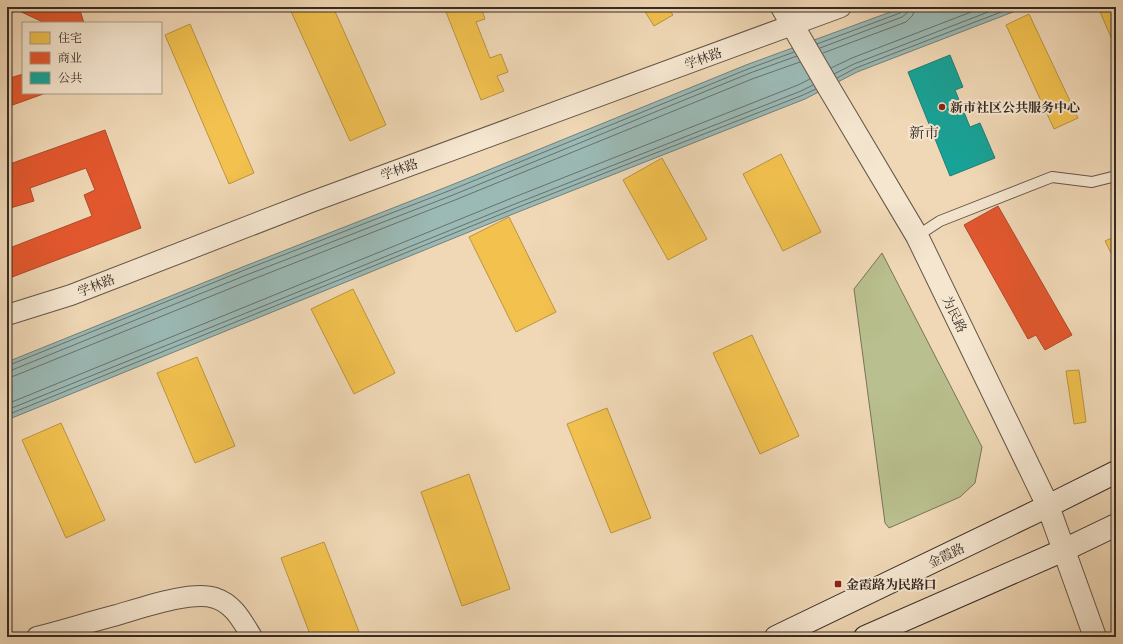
<svg xmlns="http://www.w3.org/2000/svg" width="1123" height="644" font-family="Cardo,'Noto Serif SC',serif">
<style>
.green{fill:#b9bf8e;stroke:#787458}
.water{fill:#9bb9b5;stroke:#73807b}
.homes{fill:#f2c14e;stroke:#ba9441}
.shops{fill:#e4572e;stroke:#b04a2b}
.public{fill:#17a398;stroke:#207f75}
.lines{fill:none;stroke-linecap:round;stroke-linejoin:round}
.shore{stroke:#68726c;stroke-width:1}
.service-casing{stroke:#645648;stroke-width:12}
.minor-casing{stroke:#645648;stroke-width:22}
.tertiary-casing{stroke:#645648;stroke-width:24}
.secondary-casing{stroke:#362a23;stroke-width:24}
.service{stroke:#f5e6d0;stroke-width:10}
.minor{stroke:#f5e6d0;stroke-width:20}
.tertiary{stroke:#f5e6d0;stroke-width:22}
.secondary{stroke:#f5e6d0;stroke-width:22}
.poi-dot{fill:#8f2418;stroke:#f5e6d0;stroke-width:1.5}
.labels{text-anchor:middle;stroke-width:4;stroke-linejoin:round;paint-order:stroke}
.street-label{font-size:13px;fill:#362a23;stroke:#f5e6d0}
.poi-label{font-size:13px;font-weight:bold;fill:#362a23;stroke:#f5e6d0;text-anchor:start}
.quarter-label{font-size:15px;fill:#362a23;stroke:#f5e6d0}
</style>
<rect width="100%" height="100%" fill="#f0d8b6"/>
<filter id="stains"><feTurbulence type="fractalNoise" baseFrequency=".005" numOctaves="4"/><feColorMatrix values="0 0 0 0 .2 0 0 0 0 .09 0 0 0 0 .02 0 0 0 .5 -.17"/></filter>
<radialGradient id="worn" r=".72"><stop offset=".6" stop-color="#630" stop-opacity="0"/><stop offset="1" stop-color="#630" stop-opacity=".3"/></radialGradient>
<polygon class="green" points="882,253 982,447 975,483 960,497 889,528 885,523 854,289"/>
<polygon class="water" points="904,7 1026,7 857,72 805,99 518,212 7,420 7,362 245,266 449,186 746,65"/>
<g class="homes">
<polygon points="289,7 333,7 386,125 350,141"/>
<polygon points="444,7 481,7 485,19 476,22 490,58 501,54 508,72 497,76 504,91 481,100"/>
<polygon points="642,7 668,7 673,15 654,26"/>
<polygon points="1098,7 1116,7 1116,49"/>
<polygon points="1029,14 1078,118 1054,129 1006,25"/>
<polygon points="190,24 254,173 229,184 165,35"/>
<polygon points="781,154 821,232 783,251 743,174"/>
<polygon points="662,158 707,239 668,260 623,180"/>
<polygon points="509,217 556,312 516,332 469,237"/>
<polygon points="1116,236 1116,263 1105,241"/>
<polygon points="353,289 395,373 354,394 311,309"/>
<polygon points="752,335 799,436 760,454 713,353"/>
<polygon points="197,357 235,446 195,463 157,373"/>
<polygon points="1079,370 1086,422 1074,424 1066,371"/>
<polygon points="607,408 651,518 611,533 567,424"/>
<polygon points="61,423 105,520 66,538 22,440"/>
<polygon points="469,474 510,589 462,606 421,492"/>
<polygon points="324,542 361,637 311,637 281,558"/>
</g>
<g class="shops">
<polygon points="7,7 79,7 84,23 45,23 17,10 7,15"/>
<polygon points="23,74 23,93 46,93 7,107 7,79"/>
<polygon points="105,130 141,228 7,279 7,249 92,216 84,195 95,190 86,168 30,188 34,201 7,209 7,165"/>
<polygon points="998,206 1072,335 1045,350 1036,335 1028,339 964,225"/>
</g>
<polygon class="public" points="950,55 963,87 955,90 970,127 980,123 995,158 950,176 908,72"/>
<g class="lines">
<g class="shore">
<polyline points="817,44 900,13 903,10 903,7"/>
<polyline points="820,48 902,17 907,13 908,7"/>
<polyline points="823,53 906,22 913,15 914,7"/>
<polyline points="831,68 852,58 984,7"/>
<polyline points="834,74 854,64 1001,7"/>
<polyline points="837,78 856,68 1014,7"/>
<polyline points="7,366 247,269 451,190 748,69 794,52"/>
<polyline points="7,371 12,370 249,274 453,195 750,73 797,56"/>
<polyline points="7,377 14,376 251,280 455,200 752,79 800,62"/>
<polyline points="7,404 512,198 798,85 810,79"/>
<polyline points="7,410 515,204 801,91 813,85"/>
<polyline points="7,415 516,208 803,95 816,89"/>
</g>
<defs>
<polyline id="service" points="917,236 940,221 1052,177 1092,182 1116,176"/>
<g id="minor">
<polyline points="7,315 71,295 311,202 841,7"/>
<path d="M37 637C64 630 90 622 117 615 141 608 192 590 215 598 234 604 242 621 252 637"/>
</g>
<polyline id="tertiary" points="782,7 826,83 917,236 1048,506 1095,637"/>
<g id="secondary">
<polyline points="776,637 1048,506 1116,472"/>
<polyline points="865,637 1064,550 1116,525"/>
</g>
</defs>
<use href="#service" class="service-casing"/>
<use href="#minor" class="minor-casing"/>
<use href="#tertiary" class="tertiary-casing"/>
<use href="#secondary" class="secondary-casing"/>
<use href="#service" class="service"/>
<use href="#minor" class="minor"/>
<use href="#tertiary" class="tertiary"/>
<use href="#secondary" class="secondary"/>
</g>
<g class="poi-dot">
<circle cx="942" cy="107" r="4"/>
<rect x="834" y="580" width="8" height="8" rx="2"/>
</g>
<g class="labels">
<g class="street-label">
<text transform="translate(703 58) rotate(-20)" y="5">学林路</text>
<text transform="translate(399 169) rotate(-20)" y="5">学林路</text>
<text transform="translate(96 285) rotate(-21)" y="5">学林路</text>
<text transform="translate(955 314) rotate(64)" y="5">为民路</text>
<text transform="translate(946 555) rotate(-26)" y="5">金霞路</text>
</g>
<g class="poi-label">
<text x="950" y="112">新市社区公共服务中心</text>
<text x="846" y="589">金霞路为民路口</text>
</g>
<g class="quarter-label">
<text x="924" y="138">新市</text>
</g>
</g>
<rect width="1123" height="644" fill="none" stroke="#f0d8b6" stroke-width="24"/>
<rect x="8" y="8" width="1107" height="628" fill="none" stroke="#362a23" stroke-width="2"/>
<rect x="12" y="12" width="1099" height="620" fill="none" stroke="#362a23"/>
<rect x="22" y="22" width="140" height="72" fill="#f5e6d0" stroke="#a99b8b"/>
<rect x="30" y="32" width="20" height="12" fill="#f2c14e" stroke="#a99b8b"/>
<text x="58" y="42" font-size="12" fill="#362a23">住宅</text>
<rect x="30" y="52" width="20" height="12" fill="#e4572e" stroke="#a99b8b"/>
<text x="58" y="62" font-size="12" fill="#362a23">商业</text>
<rect x="30" y="72" width="20" height="12" fill="#17a398" stroke="#a99b8b"/>
<text x="58" y="82" font-size="12" fill="#362a23">公共</text>
<rect width="100%" height="100%" filter="url(#stains)"/>
<rect width="100%" height="100%" fill="url(#worn)"/>
</svg>
